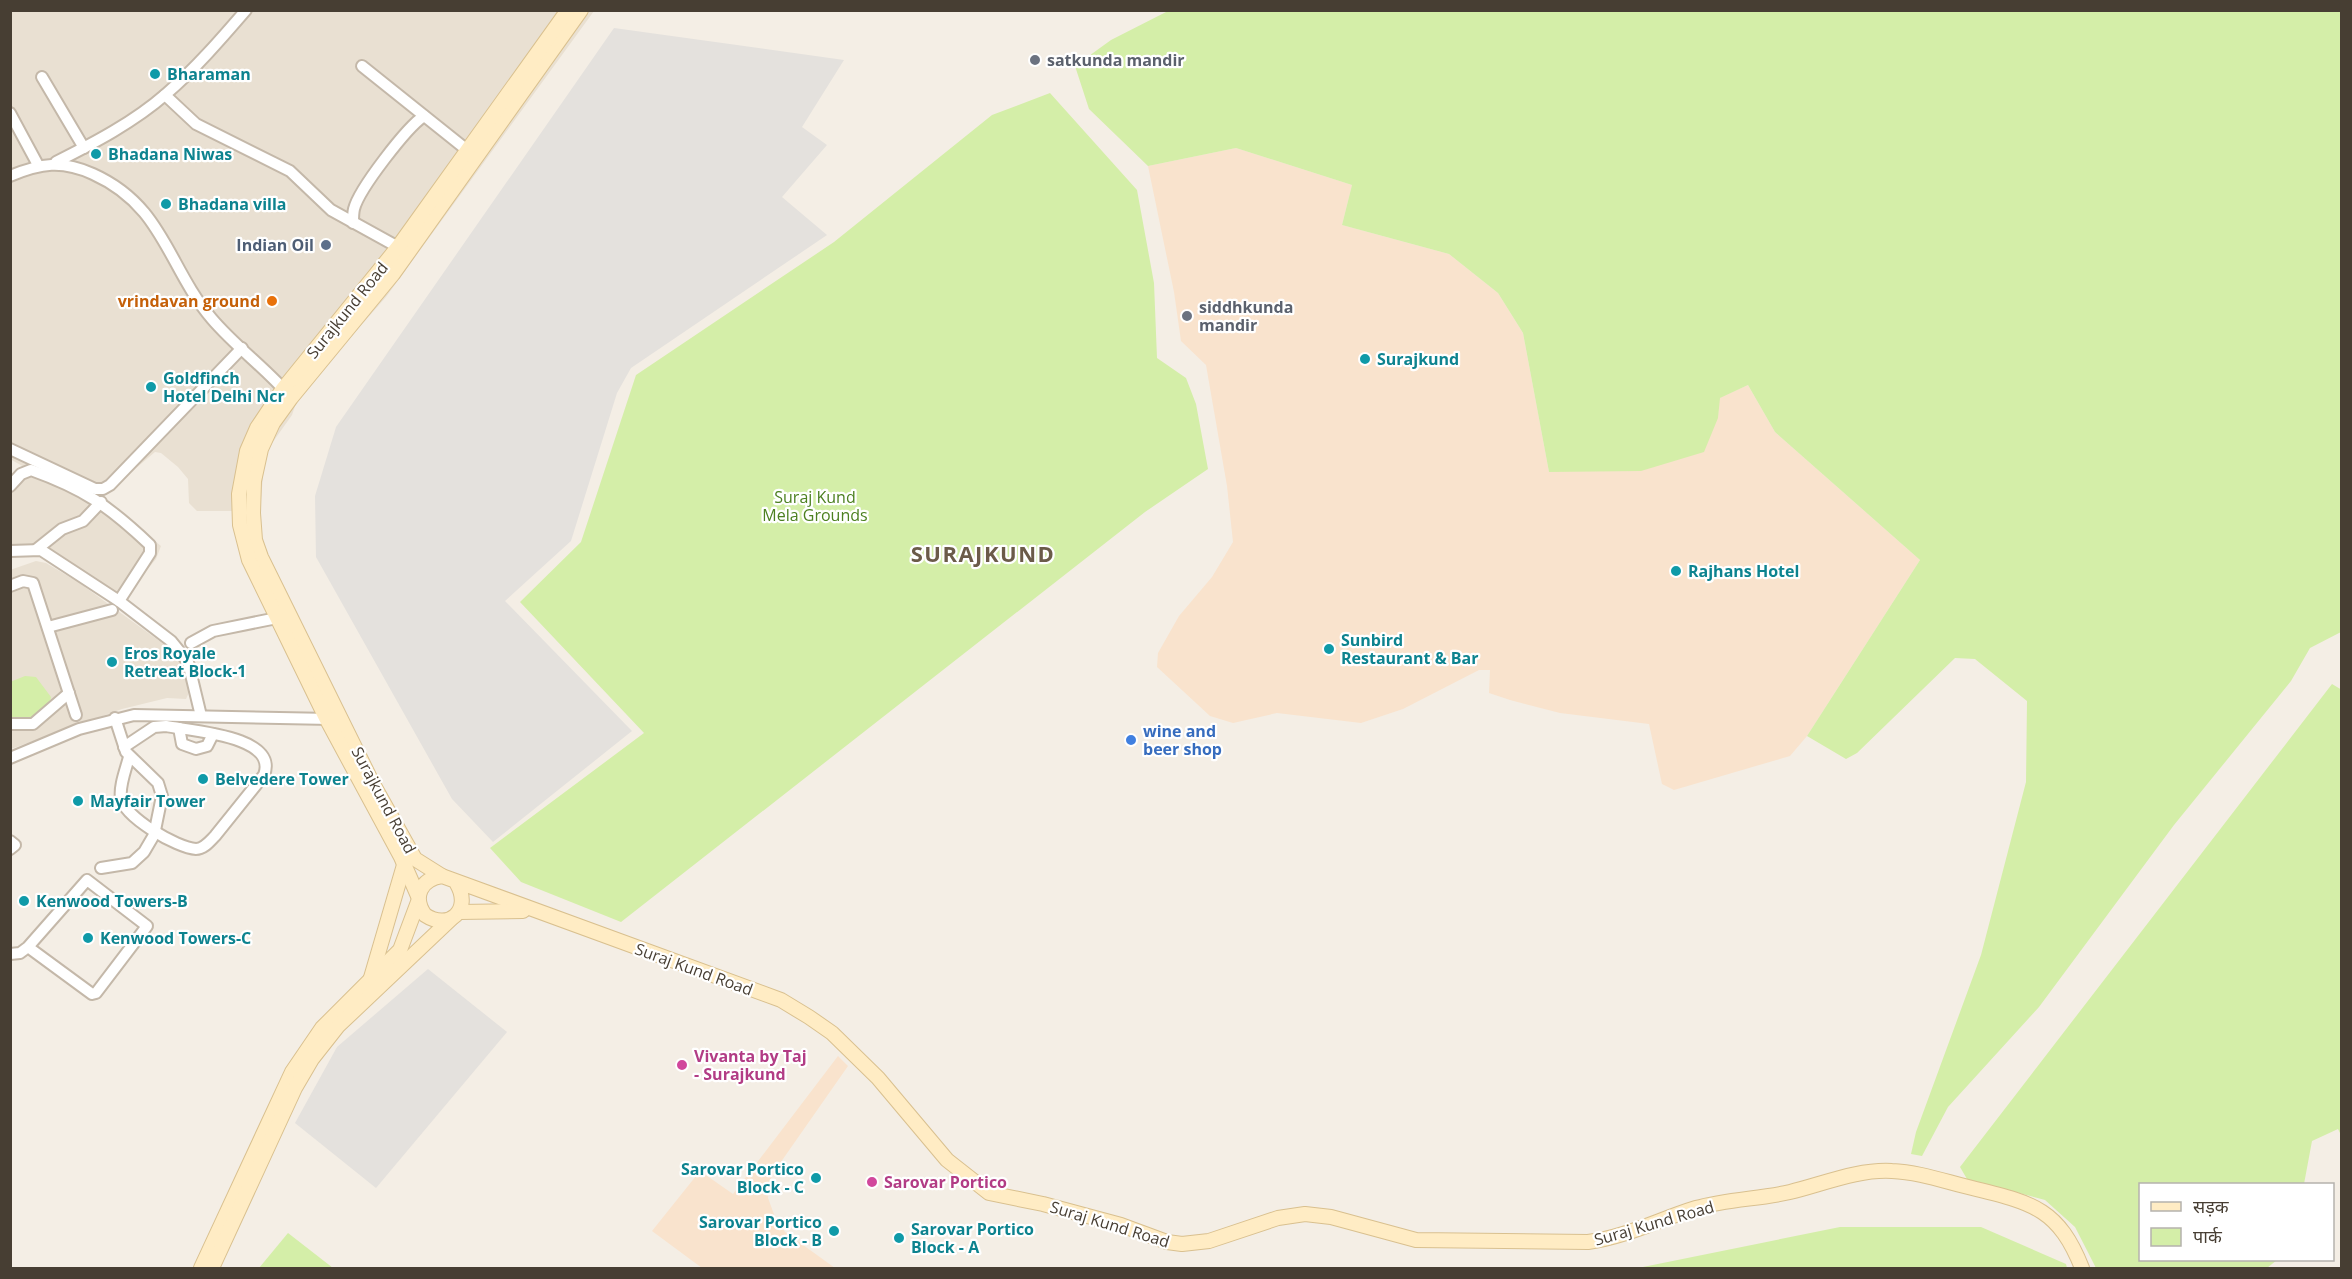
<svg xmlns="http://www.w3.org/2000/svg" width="2352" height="1279" font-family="'Open Sans','Noto Sans Devanagari',sans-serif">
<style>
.residential{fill:#e9e0d2}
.commercial{fill:#f9e3cd}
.green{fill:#d4eea8}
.parking{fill:#e4e1dd}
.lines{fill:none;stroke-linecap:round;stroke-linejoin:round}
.street-casing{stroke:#c4b8a9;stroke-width:14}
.secondary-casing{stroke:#d9c08f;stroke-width:16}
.street{stroke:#fff;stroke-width:10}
.secondary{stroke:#ffecc4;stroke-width:14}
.worship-dot{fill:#6b7280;stroke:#fff;stroke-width:2}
.culture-dot{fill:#0f9aa8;stroke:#fff;stroke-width:2}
.service-dot{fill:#5c6f8a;stroke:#fff;stroke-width:2}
.food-dot{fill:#e8710a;stroke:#fff;stroke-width:2}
.shop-dot{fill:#3f7fe0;stroke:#fff;stroke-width:2}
.hotel-dot{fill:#d1479c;stroke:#fff;stroke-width:2}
.labels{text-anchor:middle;stroke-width:4.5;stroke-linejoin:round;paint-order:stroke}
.worship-label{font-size:16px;font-weight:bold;fill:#5b616d;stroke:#fff;text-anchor:start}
.culture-label{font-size:16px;font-weight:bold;fill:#0d838f;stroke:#fff;text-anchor:start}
.service-label{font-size:16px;font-weight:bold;fill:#4e5e75;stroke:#fff;text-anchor:end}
.food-label{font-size:16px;font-weight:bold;fill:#c56008;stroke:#fff;text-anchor:end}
.street-label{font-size:16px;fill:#473e33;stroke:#fff}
.park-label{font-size:16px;fill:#4c8020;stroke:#fff}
.shop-label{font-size:16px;font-weight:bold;fill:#366cbe;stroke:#fff;text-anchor:start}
.hotel-label{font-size:16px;font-weight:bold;fill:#b23c85;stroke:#fff;text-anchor:start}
.district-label{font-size:22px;font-weight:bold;letter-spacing:1.5px;fill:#6b5b49;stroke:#fff}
</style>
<rect width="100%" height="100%" fill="#f4eee5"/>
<g class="residential">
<polygon points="10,11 594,11 386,297 298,397 292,415 265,453 260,511 197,511 189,503 188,479 178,467 161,453 155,452 102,497 161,546 156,559 122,600 46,552 35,556 11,555 11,481 24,467 10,459"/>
<polygon points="36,561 46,563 78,582 169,648 184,666 190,690 186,699 167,698 122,709 11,749 10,570"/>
</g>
<g class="commercial">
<polygon points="1236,148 1352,185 1342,225 1449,254 1498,293 1523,333 1549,472 1718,418 1719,398 1748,385 1775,432 1920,560 1807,736 1790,756 1674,790 1662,784 1649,724 1560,713 1510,700 1489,693 1490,670 1479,670 1403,709 1361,723 1277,713 1233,723 1210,716 1157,667 1158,653 1179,616 1212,577 1233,542 1227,486 1206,365 1181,341 1174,292 1148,166"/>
<polygon points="838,1056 848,1066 776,1169 770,1180 768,1198 775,1217 785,1232 835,1268 702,1268 652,1231 700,1171 733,1194"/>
</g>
<g class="green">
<polygon points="1168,11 2341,11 2341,632 2310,648 2291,681 2174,825 2039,1007 1948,1107 1922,1156 1911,1154 1916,1132 1981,955 2026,782 2027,701 1975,659 1955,658 1857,753 1846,759 1807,736 1920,560 1775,432 1748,385 1720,398 1718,418 1704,452 1641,471 1549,472 1523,333 1498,293 1449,254 1342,225 1352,185 1236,148 1148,166 1089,109 1075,66 1111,40"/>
<polygon points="1050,93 1137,190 1154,283 1157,358 1186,378 1196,404 1208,469 1145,512 621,922 521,882 490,848 644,733 520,602 581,542 636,375 834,242 992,115"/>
<polygon points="25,676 36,677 51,697 49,706 38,719 11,719 10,682"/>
<polygon points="2332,684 2342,690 2341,1135 2338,1129 2312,1141 2304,1184 2140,1184 2140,1260 2277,1260 2267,1268 2096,1268 2075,1227 2045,1200 1967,1179 1960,1167"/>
<polygon points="1840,1227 1981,1227 2066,1264 2067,1268 1638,1268"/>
<polygon points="288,1233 333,1268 259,1268"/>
</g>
<g class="parking">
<polygon points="614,28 844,60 802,127 827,145 782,197 827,235 631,368 617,393 571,541 505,601 632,731 493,842 452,799 316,557 315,496 336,427"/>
<polygon points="428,969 507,1032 376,1188 295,1123 337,1047"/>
</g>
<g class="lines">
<defs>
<g id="street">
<polyline points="362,66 467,150"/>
<polyline points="42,77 84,148"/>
<polyline points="165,95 196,124 290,171 331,210 398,247"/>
<polyline points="10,113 38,165"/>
<path d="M56 162C94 143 134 122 166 94 195 69 221 39 246 10"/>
<path d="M10 176C41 163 62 160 93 174 164 206 167 266 212 319 235 346 264 367 287 393"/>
<path d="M353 223C353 218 353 213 354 209 359 189 407 127 424 116"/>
<polyline points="10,449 95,489 103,489 110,485 242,348"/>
<path d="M10 486 21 474 31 470C84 489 109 506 150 545V553L119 601"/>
<polyline points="37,549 62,529 83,521 101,502"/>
<polyline points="10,551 41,550 119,601 171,641 188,662 201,716"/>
<polyline points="10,586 23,581 33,583 76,715"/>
<polyline points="48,627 112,610"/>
<polyline points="191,643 213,631 277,618"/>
<polyline points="10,724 33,724 69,693"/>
<polyline points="179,728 182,744 196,749 207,746 213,734"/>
<path d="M124 747 154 727 166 726C192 731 279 736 264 775L215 836C210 841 204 849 196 849 177 848 124 817 121 798 119 786 126 769 129 757"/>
<polyline points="10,758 79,729 134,715 331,719"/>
<polyline points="10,841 15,845 10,849"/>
<polyline points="101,868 132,863 144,852 154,835 162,796 158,783 126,752 115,718"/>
<polyline points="10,954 20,953 28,947 87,880 147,926 96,993 92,994 28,947"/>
</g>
<g id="secondary">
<polyline points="442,876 415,859 373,784 261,557 255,540 253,513 254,481 261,449 273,423 291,398 393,274 581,10"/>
<path d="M457 884C472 910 449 931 425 915 412 897 421 879 442 876L781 1000 809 1017 832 1033 878 1078 947 1160 989 1193 1043 1204 1121 1225 1167 1242 1182 1244 1209 1241 1278 1218 1305 1214 1331 1217 1416 1240 1588 1242C1626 1237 1660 1219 1696 1208 1727 1199 1760 1199 1790 1192 1823 1184 1858 1169 1892 1171 1920 1172 1949 1183 1976 1189 2034 1203 2059 1210 2082 1268"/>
<polyline points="418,896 401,857 326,718 249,560 240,525 239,494 247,451 257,428 283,389 398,247 568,10"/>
<polyline points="459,912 523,911"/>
<polyline points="370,981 404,865"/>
<polyline points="201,1268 292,1072 322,1028 400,950 418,902"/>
<polyline points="212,1268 295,1088 312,1059 338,1026 451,919"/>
</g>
</defs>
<use href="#street" class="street-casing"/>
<use href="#secondary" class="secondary-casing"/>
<use href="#street" class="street"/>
<use href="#secondary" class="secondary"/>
</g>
<g class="worship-dot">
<circle cx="1035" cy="60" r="6"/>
<circle cx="1187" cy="316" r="6"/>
</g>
<g class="culture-dot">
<circle cx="155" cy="74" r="6"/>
<circle cx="96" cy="154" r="6"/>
<circle cx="166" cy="204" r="6"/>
<circle cx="1365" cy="359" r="6"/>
<circle cx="151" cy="387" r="6"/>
<circle cx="1676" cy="571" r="6"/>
<circle cx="1329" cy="649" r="6"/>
<circle cx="112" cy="662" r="6"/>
<circle cx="203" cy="779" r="6"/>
<circle cx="78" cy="801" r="6"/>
<circle cx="24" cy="901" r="6"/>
<circle cx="88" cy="938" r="6"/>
<circle cx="816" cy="1178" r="6"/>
<circle cx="834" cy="1231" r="6"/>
<circle cx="899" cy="1238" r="6"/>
</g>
<circle class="service-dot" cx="326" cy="245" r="6"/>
<circle class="food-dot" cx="272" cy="301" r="6"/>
<circle class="shop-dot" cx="1131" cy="740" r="6"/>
<g class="hotel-dot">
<circle cx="682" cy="1065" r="6"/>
<circle cx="872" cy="1182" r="6"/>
</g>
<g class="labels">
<g class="worship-label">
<text x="1047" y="66">satkunda mandir</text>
<text x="1199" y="313">siddhkunda<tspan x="1199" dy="18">mandir</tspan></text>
</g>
<g class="culture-label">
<text x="167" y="80">Bharaman</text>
<text x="108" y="160">Bhadana Niwas</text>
<text x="178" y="210">Bhadana villa</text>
<text x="1377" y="365">Surajkund</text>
<text x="163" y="384">Goldfinch<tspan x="163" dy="18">Hotel Delhi Ncr</tspan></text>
<text x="1688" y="577">Rajhans Hotel</text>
<text x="1341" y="646">Sunbird<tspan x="1341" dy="18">Restaurant &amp; Bar</tspan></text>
<text x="124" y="659">Eros Royale<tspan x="124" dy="18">Retreat Block-1</tspan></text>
<text x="215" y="785">Belvedere Tower</text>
<text x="90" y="807">Mayfair Tower</text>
<text x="36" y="907">Kenwood Towers-B</text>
<text x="100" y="944">Kenwood Towers-C</text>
<text x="804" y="1175" text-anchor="end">Sarovar Portico<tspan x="804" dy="18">Block - C</tspan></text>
<text x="822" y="1228" text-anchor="end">Sarovar Portico<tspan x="822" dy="18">Block - B</tspan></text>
<text x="911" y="1235">Sarovar Portico<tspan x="911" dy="18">Block - A</tspan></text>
</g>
<g class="service-label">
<text x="314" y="251">Indian Oil</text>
</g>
<g class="food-label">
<text x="260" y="307">vrindavan ground</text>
</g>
<g class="street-label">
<text transform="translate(347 310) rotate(-51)" y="6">Surajkund Road</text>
<text transform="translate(384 800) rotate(62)" y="6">Surajkund Road</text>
<text transform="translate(694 969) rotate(20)" y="6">Suraj Kund Road</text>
<text transform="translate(1654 1223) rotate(-16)" y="6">Suraj Kund Road</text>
<text transform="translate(1110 1224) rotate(17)" y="6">Suraj Kund Road</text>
</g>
<g class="park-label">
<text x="815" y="503">Suraj Kund<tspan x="815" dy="18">Mela Grounds</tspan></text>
</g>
<g class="shop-label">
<text x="1143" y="737">wine and<tspan x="1143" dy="18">beer shop</tspan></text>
</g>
<g class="hotel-label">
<text x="694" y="1062">Vivanta by Taj<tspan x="694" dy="18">- Surajkund</tspan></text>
<text x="884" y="1188">Sarovar Portico</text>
</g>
<g class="district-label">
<text x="983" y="562">SURAJKUND</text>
</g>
</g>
<rect width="2352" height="1279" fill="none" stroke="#473e33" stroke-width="24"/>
<rect x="2139" y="1183" width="195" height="78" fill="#ffffff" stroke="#b5b2ad" stroke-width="1.5"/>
<rect x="2151" y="1202" width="30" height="9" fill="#ffecc4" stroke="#b5b2ad" stroke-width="1.5"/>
<text x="2193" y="1213" font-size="18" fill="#473e33">सड़क</text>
<rect x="2151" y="1228" width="30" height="18" fill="#d4eea8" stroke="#b5b2ad" stroke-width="1.5"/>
<text x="2193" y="1243" font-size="18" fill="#473e33">पार्क</text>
</svg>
